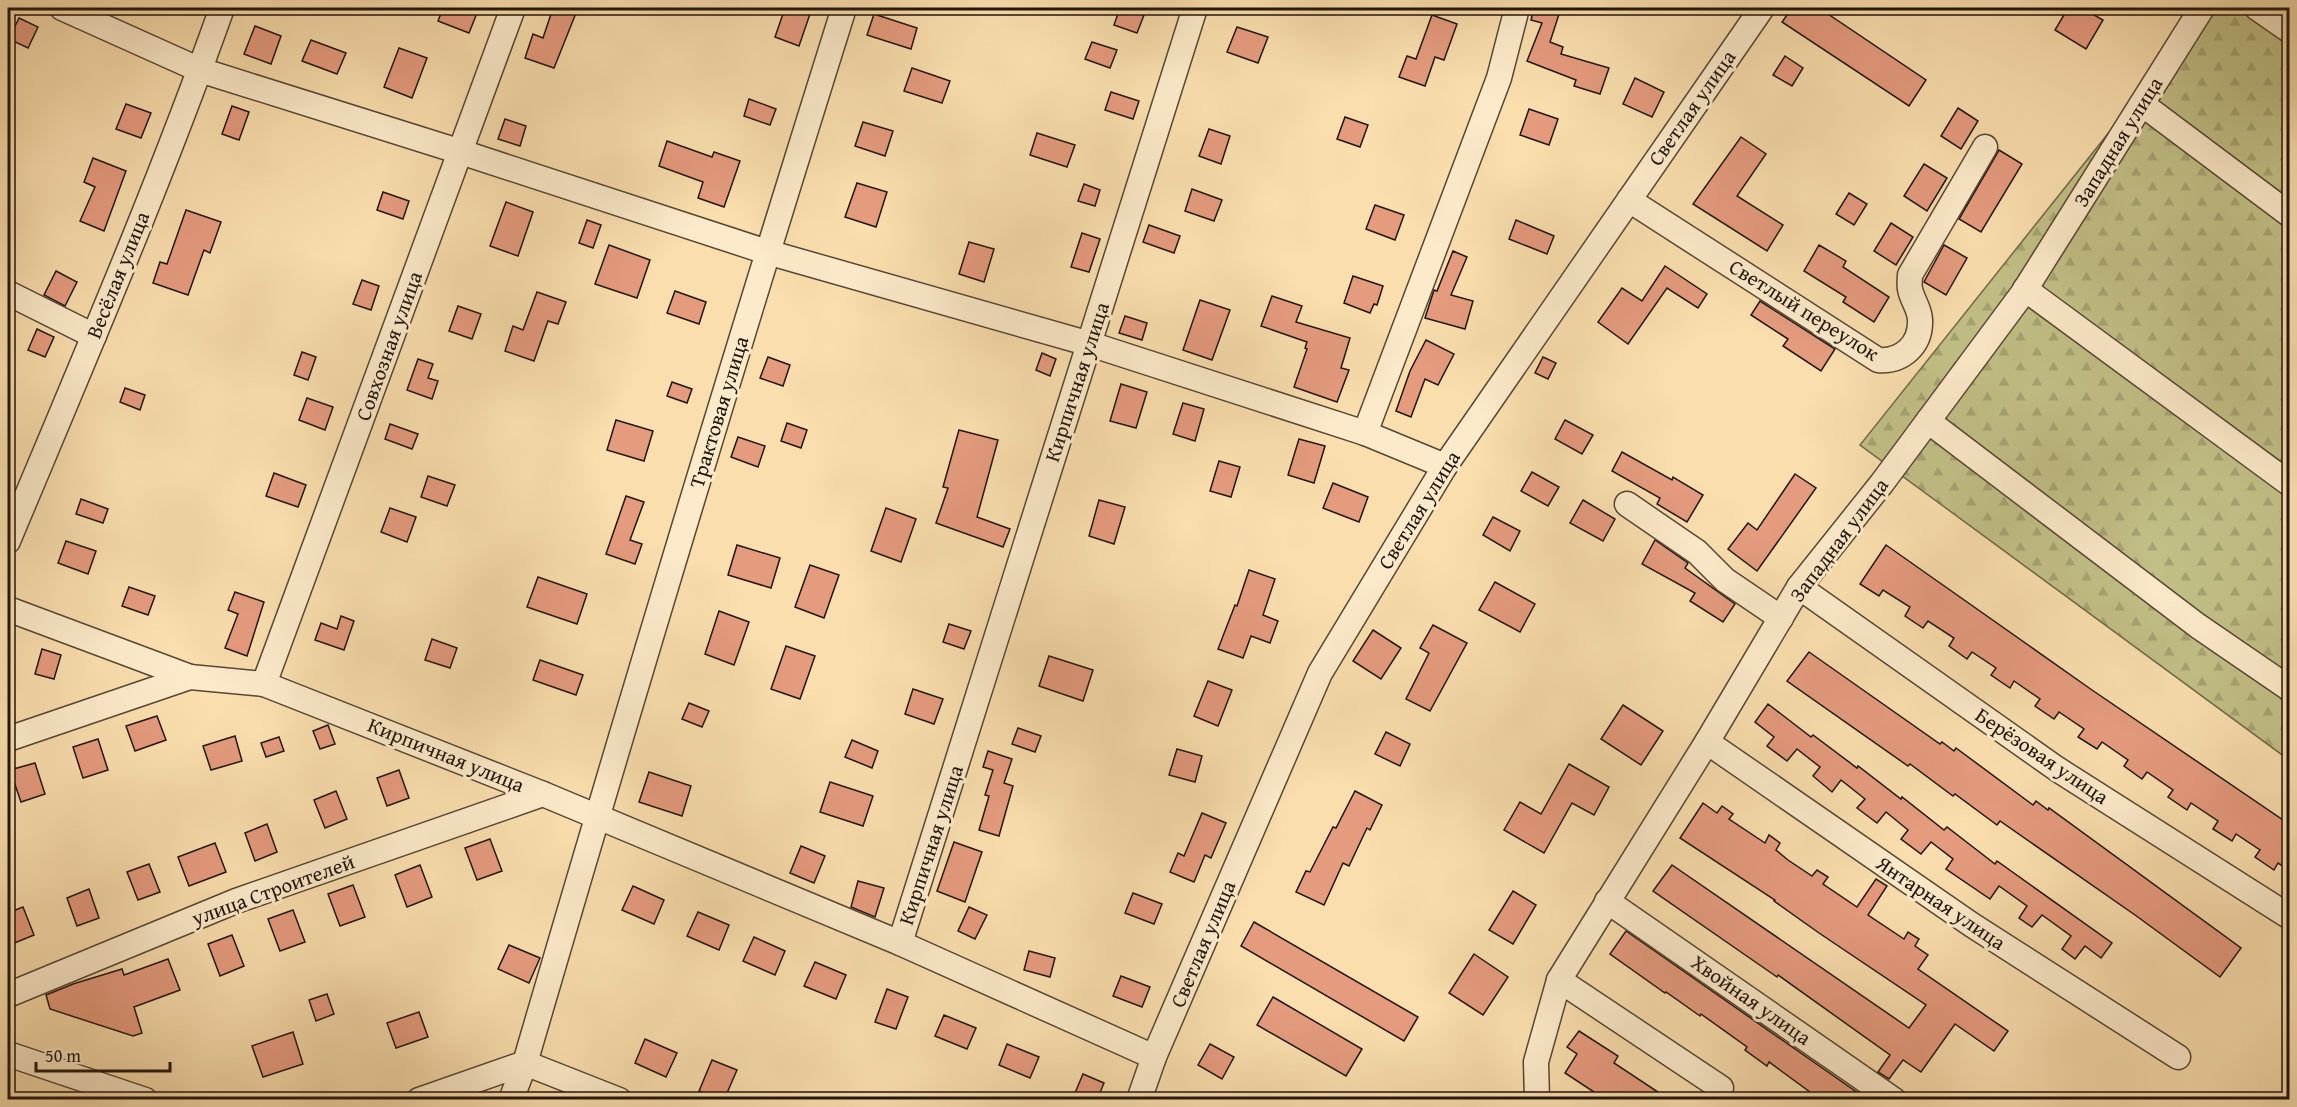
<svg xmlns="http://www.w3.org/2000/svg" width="2297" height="1107" font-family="'Gentium Book Plus',serif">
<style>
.forest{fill:url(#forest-firs);stroke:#716a4a;stroke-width:1.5}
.building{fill:#e59b7e;stroke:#20150d;stroke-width:1.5}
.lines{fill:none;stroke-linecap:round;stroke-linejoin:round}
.minor-casing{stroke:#564735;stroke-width:27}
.minor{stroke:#fceaca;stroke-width:24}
.labels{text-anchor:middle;stroke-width:6;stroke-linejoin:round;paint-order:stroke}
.street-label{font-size:21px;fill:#20150d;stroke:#fceaca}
</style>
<defs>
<pattern id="forest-firs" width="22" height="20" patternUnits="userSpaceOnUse" patternTransform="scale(1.5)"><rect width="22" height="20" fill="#c2c087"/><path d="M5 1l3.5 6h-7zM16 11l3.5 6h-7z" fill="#a6a473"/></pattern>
</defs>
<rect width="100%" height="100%" fill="#fadeae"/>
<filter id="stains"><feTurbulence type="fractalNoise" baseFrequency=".00333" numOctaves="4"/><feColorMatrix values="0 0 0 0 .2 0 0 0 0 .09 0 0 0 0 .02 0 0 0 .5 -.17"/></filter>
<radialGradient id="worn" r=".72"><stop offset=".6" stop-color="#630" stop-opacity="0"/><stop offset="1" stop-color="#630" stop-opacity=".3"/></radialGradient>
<polygon class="forest" points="2208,8 2271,8 2289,21 2289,760 1860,445"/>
<g class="building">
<polygon points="443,8 479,8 469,33 438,21"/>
<polygon points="553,8 578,8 554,68 525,58 533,34 543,38"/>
<polygon points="785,8 810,14 799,46 775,37"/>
<polygon points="1120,8 1144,15 1137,33 1114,25"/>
<polygon points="1534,8 1561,8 1550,42 1563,47 1561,54 1609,68 1600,94 1574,86 1576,80 1527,61 1542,23 1531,20"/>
<polygon points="1792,8 1819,8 1926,80 1909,106 1782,22"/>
<polygon points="2068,8 2082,8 2103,20 2086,49 2055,30"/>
<polygon points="874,14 917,28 911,49 867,35"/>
<polygon points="1432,15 1457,24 1444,60 1435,57 1425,86 1399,77 1407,56 1416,59"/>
<polygon points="19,18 38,27 28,48 9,39"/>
<polygon points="255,26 281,36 271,64 244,54"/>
<polygon points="1237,27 1268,37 1258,63 1227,52"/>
<polygon points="311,40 346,53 337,74 302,61"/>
<polygon points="1092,42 1117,50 1110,68 1085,59"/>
<polygon points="399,48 427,58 412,98 384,87"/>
<polygon points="1785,56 1803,68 1792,86 1773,75"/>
<polygon points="912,68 950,81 942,103 904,91"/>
<polygon points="1635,78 1664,92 1652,117 1623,104"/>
<polygon points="1111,92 1139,101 1133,119 1105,110"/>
<polygon points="749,99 776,109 770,125 744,116"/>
<polygon points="126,104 151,113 141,138 116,129"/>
<polygon points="232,106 249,112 239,140 222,134"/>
<polygon points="1958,108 1978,121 1961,149 1941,136"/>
<polygon points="1529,109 1558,119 1549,145 1520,135"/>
<polygon points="1345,117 1368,125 1360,147 1337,139"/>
<polygon points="505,119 526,126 520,146 498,139"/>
<polygon points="863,122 893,131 885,156 855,146"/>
<polygon points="1209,129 1230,136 1221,164 1199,156"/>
<polygon points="1037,133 1075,145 1067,167 1030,155"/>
<polygon points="1741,137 1766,154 1737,196 1783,225 1767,251 1693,204"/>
<polygon points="667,141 712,157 714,152 740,161 724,207 698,198 703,182 659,166"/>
<polygon points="1999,150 2022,164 1981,232 1959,219"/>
<polygon points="93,158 126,171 104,231 80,221 95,187 84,182"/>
<polygon points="1924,164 1947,178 1927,211 1904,196"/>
<polygon points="857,183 887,192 876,227 845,217"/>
<polygon points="1084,184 1100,190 1095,206 1078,201"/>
<polygon points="1192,189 1222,200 1214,221 1185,211"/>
<polygon points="383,192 409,201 403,219 377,210"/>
<polygon points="1849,193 1867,204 1854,225 1836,214"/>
<polygon points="506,202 533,212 518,256 490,246"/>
<polygon points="1375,205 1404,215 1395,240 1366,229"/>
<polygon points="186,210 221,222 210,253 204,250 188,295 153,283 160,262 167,264"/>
<polygon points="587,220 601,225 593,248 579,243"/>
<polygon points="1516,220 1554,236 1547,254 1509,239"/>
<polygon points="1891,223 1913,237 1896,265 1874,251"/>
<polygon points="1149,225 1180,236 1174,253 1143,242"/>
<polygon points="1082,233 1100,239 1089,272 1071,267"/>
<polygon points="969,242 994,249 984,282 959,274"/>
<polygon points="609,245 650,260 637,298 595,284"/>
<polygon points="1819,245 1846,261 1843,267 1889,297 1874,322 1843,302 1846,297 1804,271"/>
<polygon points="1944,245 1967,258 1946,295 1924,282"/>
<polygon points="1453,251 1467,257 1451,295 1473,301 1465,329 1425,318 1434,290 1437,291"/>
<polygon points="1665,266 1707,294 1698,308 1667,288 1628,344 1598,322 1622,288 1642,301"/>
<polygon points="56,271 77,282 65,306 44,295"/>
<polygon points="1353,276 1383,286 1377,305 1374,304 1370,313 1344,303"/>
<polygon points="362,280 379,286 371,310 353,304"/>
<polygon points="675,291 706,302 699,324 667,313"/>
<polygon points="537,292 566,302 558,324 548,321 534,361 505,351 513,326 523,330"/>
<polygon points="1272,296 1302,306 1296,322 1350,338 1341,368 1349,370 1337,402 1294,387 1307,349 1305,348 1307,342 1261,326"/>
<polygon points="1200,300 1230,310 1212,360 1183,350"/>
<polygon points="1760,301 1835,349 1821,371 1783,346 1788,339 1751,315"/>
<polygon points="458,306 481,314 472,339 449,331"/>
<polygon points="1125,316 1147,323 1142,340 1119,333"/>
<polygon points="37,329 54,337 45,357 28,350"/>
<polygon points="1426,340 1454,354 1438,385 1425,379 1411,417 1396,411 1410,371"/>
<polygon points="302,352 316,357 308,380 294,375"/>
<polygon points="1042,353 1056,359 1050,376 1036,370"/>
<polygon points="768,357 790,365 783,386 760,378"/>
<polygon points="1543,357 1556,363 1548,379 1535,373"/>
<polygon points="418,359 433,364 428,378 438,381 432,399 407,390"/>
<polygon points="672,382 692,389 687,403 667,396"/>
<polygon points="1121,384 1147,392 1136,428 1110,421"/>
<polygon points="125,388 145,395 140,410 120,402"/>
<polygon points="307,398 333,407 325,430 299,420"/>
<polygon points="1183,403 1204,409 1195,441 1173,434"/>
<polygon points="616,420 653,431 644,461 607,450"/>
<polygon points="1565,420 1593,435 1582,454 1555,439"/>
<polygon points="787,423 807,430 801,448 781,441"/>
<polygon points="390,424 418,434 412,449 385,439"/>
<polygon points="959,430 998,440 977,517 1010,529 1003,547 936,523 948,488 943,487"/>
<polygon points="738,437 765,446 758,467 731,457"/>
<polygon points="1299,439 1325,446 1314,483 1288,475"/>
<polygon points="1622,452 1672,480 1673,477 1703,495 1687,522 1657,504 1660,498 1612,471"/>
<polygon points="1219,461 1240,467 1231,497 1210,491"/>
<polygon points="1532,472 1559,487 1548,506 1521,491"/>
<polygon points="274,473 306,485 298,507 266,496"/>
<polygon points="1795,474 1816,488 1757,571 1728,549 1748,523 1757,530"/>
<polygon points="428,476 455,485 447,506 421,497"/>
<polygon points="1333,483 1368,497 1359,522 1323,508"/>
<polygon points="626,496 644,502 630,540 642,544 635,564 606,554"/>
<polygon points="81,499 108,509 103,523 76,514"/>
<polygon points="1099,500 1125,507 1114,544 1089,536"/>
<polygon points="1583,500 1615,519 1603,541 1570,523"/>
<polygon points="390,508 416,517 407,542 381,532"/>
<polygon points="886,508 916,519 901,562 871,551"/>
<polygon points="1493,517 1520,531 1510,551 1483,535"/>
<polygon points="1655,540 1688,563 1685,568 1735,604 1723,622 1690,601 1695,593 1642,564"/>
<polygon points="66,541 96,551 88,574 58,563"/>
<polygon points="737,545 780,558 771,588 728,575"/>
<polygon points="1886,545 2092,690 2289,824 2289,870 2278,863 2274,870 2255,857 2260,850 2236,834 2232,841 2213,829 2218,821 2191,803 2187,810 2168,797 2173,790 2147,772 2142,779 2124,766 2128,760 2102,742 2097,749 2078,737 2084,729 2059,712 2054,719 2035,706 2040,699 2014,681 2010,688 1991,675 1996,668 1972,652 1967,659 1949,646 1954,638 1928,621 1923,628 1905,616 1910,607 1883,590 1879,596 1860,584"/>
<polygon points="810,565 839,575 824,618 795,607"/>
<polygon points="1249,570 1275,579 1263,615 1278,621 1270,643 1251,636 1243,658 1218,649 1235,605 1237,606"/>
<polygon points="538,577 587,594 577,624 527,607"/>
<polygon points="1495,582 1535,604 1520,632 1479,610"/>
<polygon points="129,587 155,596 148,615 122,606"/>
<polygon points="235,592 264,602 247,656 225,648 238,614 228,610"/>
<polygon points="719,611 749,622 734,665 705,654"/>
<polygon points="341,616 354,621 344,650 315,640 321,623 337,629"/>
<polygon points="949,624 971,631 964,649 943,642"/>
<polygon points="1433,625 1467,643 1430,711 1406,699 1429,653 1420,648"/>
<polygon points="1373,630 1401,648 1381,679 1353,661"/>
<polygon points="432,639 457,648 450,668 425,660"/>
<polygon points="786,646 815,656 800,699 771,689"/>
<polygon points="42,649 61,655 54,679 35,674"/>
<polygon points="1809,652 1940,744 1942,742 1954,751 1956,748 2033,805 2036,801 2048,810 2049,808 2241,948 2220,977 2135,915 2000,821 1997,825 1955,794 1953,796 1910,764 1908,766 1787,681"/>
<polygon points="1049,656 1093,670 1083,701 1039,686"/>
<polygon points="540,660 583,675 576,695 533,680"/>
<polygon points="1208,681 1232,690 1218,726 1194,716"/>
<polygon points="913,689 943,699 934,724 905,714"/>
<polygon points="689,703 709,711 702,727 682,719"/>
<polygon points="1768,704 1811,737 1813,735 1857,768 1858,766 1901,799 1902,797 1944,830 1947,827 1995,864 1997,861 2112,943 2101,958 2085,946 2075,959 2062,949 2071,936 2042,915 2032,927 2019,918 2027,906 1999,886 1990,899 1946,869 1953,859 1931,842 1921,854 1901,839 1908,830 1886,812 1877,823 1857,808 1865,799 1841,780 1832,792 1813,776 1820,767 1797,749 1787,761 1767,746 1774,737 1755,722"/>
<polygon points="1623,705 1663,731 1641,765 1601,739"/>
<polygon points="157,716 166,740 135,751 126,726"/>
<polygon points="328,725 335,744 320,749 313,731"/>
<polygon points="1018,728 1041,736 1035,752 1012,744"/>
<polygon points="1386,732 1410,744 1400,766 1375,754"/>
<polygon points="235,736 242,761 211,770 203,746"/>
<polygon points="279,737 284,751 266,757 261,743"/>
<polygon points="98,739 108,770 83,778 73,747"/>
<polygon points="852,740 878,751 872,768 845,757"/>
<polygon points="1177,749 1202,756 1195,782 1169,775"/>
<polygon points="988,751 1012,759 1004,783 1013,786 999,836 979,830 989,796 985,795 993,770 983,767"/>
<polygon points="35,763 45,794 21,802 10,770"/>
<polygon points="1569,764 1609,787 1594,815 1572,803 1544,853 1504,830 1520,802 1541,814"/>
<polygon points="399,770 409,798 387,806 377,778"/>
<polygon points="649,772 691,786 682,816 639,802"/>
<polygon points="830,782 873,796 863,826 820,812"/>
<polygon points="336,791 347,819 325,828 314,800"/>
<polygon points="1355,791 1382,805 1370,830 1367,828 1349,866 1343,863 1324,905 1296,892 1306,871 1310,872 1333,827 1336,828"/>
<polygon points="1703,803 1717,813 1722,806 1733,814 1729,819 1765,843 1769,835 1780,843 1776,850 1788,860 1812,876 1817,870 1828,877 1823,884 1857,907 1876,879 1887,886 1868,915 1904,939 1908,932 1919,939 1915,946 1928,955 1918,969 2008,1031 1994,1051 1955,1024 1921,1072 1903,1060 1889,1079 1878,1072 1890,1055 1778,975 1777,977 1653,891 1672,865 1909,1028 1926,1005 1819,933 1774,901 1775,900 1680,838"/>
<polygon points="1202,813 1226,823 1211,858 1205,855 1194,882 1170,872 1178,853 1184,856"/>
<polygon points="267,824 277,852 255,861 245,833"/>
<polygon points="490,839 502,871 477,880 465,848"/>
<polygon points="954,842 982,852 965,902 937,891"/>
<polygon points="215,843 226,872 189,886 178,857"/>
<polygon points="801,846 825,856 814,883 790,873"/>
<polygon points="149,864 160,892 138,900 127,872"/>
<polygon points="420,865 432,897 407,907 395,875"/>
<polygon points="858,881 884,888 875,917 851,907"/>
<polygon points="353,885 365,917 340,926 328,894"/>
<polygon points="633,886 664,900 654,924 622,910"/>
<polygon points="89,889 99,918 77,926 67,898"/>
<polygon points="1513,891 1536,905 1513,944 1489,930"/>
<polygon points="1133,893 1162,904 1154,924 1125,913"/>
<polygon points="23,907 34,935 12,944 8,932 8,913"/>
<polygon points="969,907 987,915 975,939 958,931"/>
<polygon points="293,910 305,942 280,951 268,919"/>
<polygon points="698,912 729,925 719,950 687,936"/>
<polygon points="1254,922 1418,1017 1404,1041 1241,946"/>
<polygon points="1626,931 1868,1100 1821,1100 1769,1062 1767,1066 1745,1050 1747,1047 1701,1014 1700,1016 1666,992 1665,993 1610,954"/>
<polygon points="232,935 244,966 220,976 208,944"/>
<polygon points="754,937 785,951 775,975 743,961"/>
<polygon points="509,945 540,958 529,983 498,969"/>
<polygon points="1029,951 1055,958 1050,977 1024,970"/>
<polygon points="1474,954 1508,977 1483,1015 1449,993"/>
<polygon points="168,959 180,990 134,1007 142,1033 133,1036 50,1009 46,995 73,984 122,969 124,975"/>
<polygon points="815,962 846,975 836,999 804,986"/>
<polygon points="1121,976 1150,987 1142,1007 1113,996"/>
<polygon points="887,989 908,997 896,1029 875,1022"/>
<polygon points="327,994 334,1014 316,1021 309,1000"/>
<polygon points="1273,997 1362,1049 1346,1076 1257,1025"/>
<polygon points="419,1012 428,1037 396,1048 387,1023"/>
<polygon points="944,1015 976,1028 967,1049 935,1036"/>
<polygon points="1579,1031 1618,1056 1614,1063 1670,1100 1606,1100 1565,1073 1577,1054 1567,1047"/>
<polygon points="293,1032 303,1064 263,1077 252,1046"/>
<polygon points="645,1039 677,1053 666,1077 635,1063"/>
<polygon points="1007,1044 1039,1057 1030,1078 999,1065"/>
<polygon points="1210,1044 1234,1057 1222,1079 1198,1065"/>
<polygon points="712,1060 737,1070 724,1100 699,1091"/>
<polygon points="1083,1074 1104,1083 1097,1100 1072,1100"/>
</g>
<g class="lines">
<defs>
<g id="minor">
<polyline points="62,8 200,70 461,152 767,252 1090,344 1365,433 1445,466"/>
<polyline points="2257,8 2290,31"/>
<polyline points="2142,104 2290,215"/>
<path d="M1629 200 1878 360C1902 362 1921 345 1920 320 1920 309 1912 300 1910 289 1909 285 1910 279 1910 275L1985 147"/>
<polyline points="2025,289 2290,484"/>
<polyline points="8,293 94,336"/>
<polyline points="1928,421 2198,626 2290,689"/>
<polyline points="1365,433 1499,78 1517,8"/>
<polyline points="1627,504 1697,552 1725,580 1781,618"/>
<path d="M8 541C82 364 158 188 222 8"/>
<polyline points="1799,587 2057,769 2290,917"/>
<polyline points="8,609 190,677 264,684 543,794 900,943 1195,8"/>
<polyline points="264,684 513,8"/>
<polyline points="8,739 190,677"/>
<polyline points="1707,742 1972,925 2178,1057"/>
<polyline points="1607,901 1894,1100"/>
<polyline points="900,943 1154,1057"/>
<polyline points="1559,980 1721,1088 1715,1100"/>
<polyline points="8,995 236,901 543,794"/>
<polyline points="8,1054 145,1100"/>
<path d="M419 1100 525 1063C628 710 734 358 844 8"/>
<polyline points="511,1100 525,1063 619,1100"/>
<polyline points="1139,1100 1154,1057 1320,673 1445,466 1762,8"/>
<polyline points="1537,1100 1536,1062 1559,980 1707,742 1799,587 1882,483 2023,293 2202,8"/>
</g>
</defs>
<use href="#minor" class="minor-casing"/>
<use href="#minor" class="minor"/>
</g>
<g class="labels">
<g class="street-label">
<text transform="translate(1692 108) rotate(-55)" y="7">Светлая улица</text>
<text transform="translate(2118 142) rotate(-58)" y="7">Западная улица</text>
<text transform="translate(118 275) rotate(-68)" y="7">Весёлая улица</text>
<text transform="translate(1804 310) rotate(32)" y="7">Светлый переулок</text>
<text transform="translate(389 346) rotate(-70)" y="7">Совхозная улица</text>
<text transform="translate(1077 382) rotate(-72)" y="7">Кирпичная улица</text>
<text transform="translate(719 412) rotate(-73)" y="7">Трактовая улица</text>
<text transform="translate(1419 510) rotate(-58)" y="7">Светлая улица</text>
<text transform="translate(1839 540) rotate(-53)" y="7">Западная улица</text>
<text transform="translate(446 755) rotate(22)" y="7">Кирпичная улица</text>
<text transform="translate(2042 756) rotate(34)" y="7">Берёзовая улица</text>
<text transform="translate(931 845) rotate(-72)" y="7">Кирпичная улица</text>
<text transform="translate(273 890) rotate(-20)" y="7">улица Строителей</text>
<text transform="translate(1941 903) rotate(34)" y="7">Янтарная улица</text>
<text transform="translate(1203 944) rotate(-67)" y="7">Светлая улица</text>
<text transform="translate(1751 1000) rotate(35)" y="7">Хвойная улица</text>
</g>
</g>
<rect width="2297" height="1107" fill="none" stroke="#fadeae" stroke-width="30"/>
<rect x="9" y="9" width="2279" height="1089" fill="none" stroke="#20150d" stroke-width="3"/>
<rect x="15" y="15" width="2267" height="1077" fill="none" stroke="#20150d" stroke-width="1.5"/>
<path d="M36 1062v9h134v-9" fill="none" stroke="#20150d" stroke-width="3"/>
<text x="45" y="1062" font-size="18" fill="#20150d" stroke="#fceaca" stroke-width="4.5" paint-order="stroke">50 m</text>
<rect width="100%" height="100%" filter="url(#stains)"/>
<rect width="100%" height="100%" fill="url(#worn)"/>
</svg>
